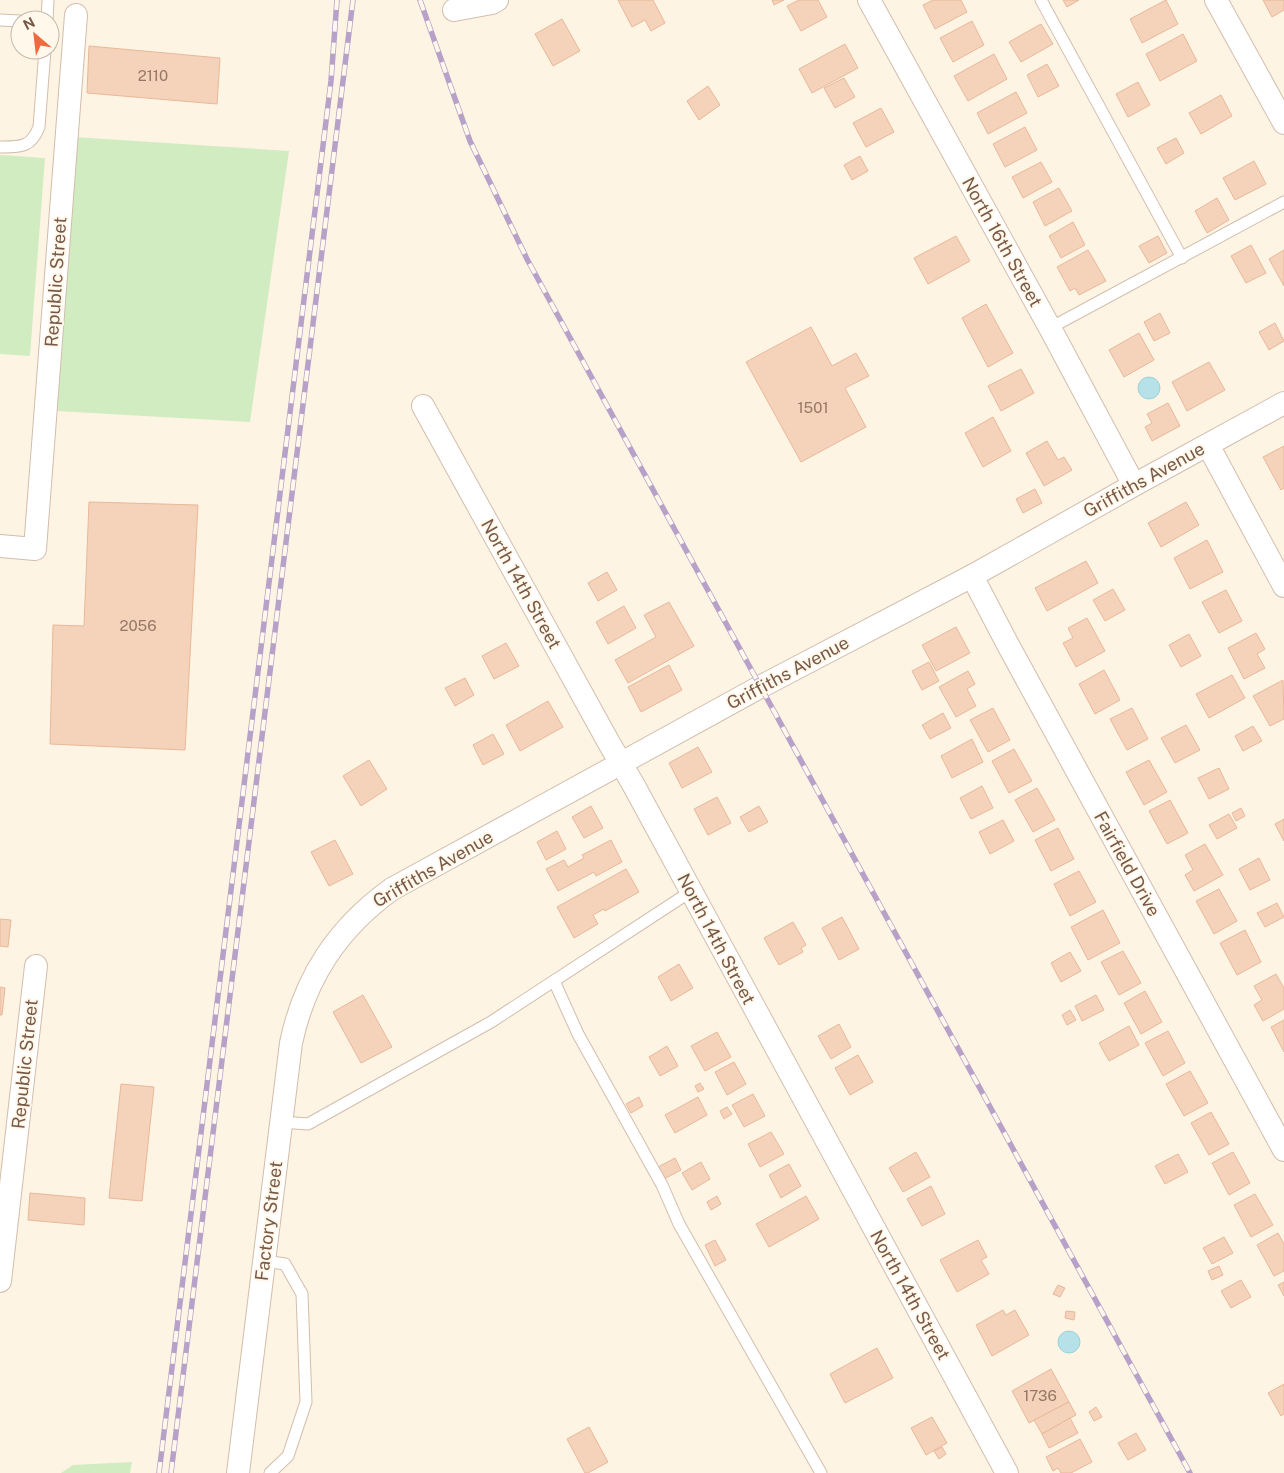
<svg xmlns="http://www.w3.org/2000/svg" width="1284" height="1473" font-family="'Public Sans',sans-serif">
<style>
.green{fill:#d2ecc1}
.water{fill:#b7e1e9;stroke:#9cd1db}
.building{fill:#f5d2ba;stroke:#e9b899}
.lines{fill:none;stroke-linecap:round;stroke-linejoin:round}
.service-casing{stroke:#d2bdac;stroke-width:13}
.minor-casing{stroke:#d2bdac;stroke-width:24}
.service{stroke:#fff;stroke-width:11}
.minor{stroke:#fff;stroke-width:22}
.rail-casing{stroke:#b7a1c8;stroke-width:5.5}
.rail{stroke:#fff8eb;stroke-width:4;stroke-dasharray:11;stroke-linecap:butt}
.labels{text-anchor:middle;stroke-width:4;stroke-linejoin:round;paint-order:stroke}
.number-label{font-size:15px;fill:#977764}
.street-label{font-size:18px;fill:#785947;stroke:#fff8eb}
</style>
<rect width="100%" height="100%" fill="#fef4e4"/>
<g class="green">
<polygon points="74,137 289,151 250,422 57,411"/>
<polygon points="0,155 45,158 30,356 0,354"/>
<polygon points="132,1462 130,1473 61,1473 73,1465"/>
</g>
<g class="water">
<circle cx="1149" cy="388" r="11"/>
<circle cx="1069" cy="1342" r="11"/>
</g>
<g class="building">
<polygon points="618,0 653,0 665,23 651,31 645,20 632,27"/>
<polygon points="772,0 784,0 774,5"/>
<polygon points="799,0 818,0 827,17 801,31 787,6"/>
<polygon points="933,0 961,0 967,12 935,29 923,5"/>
<polygon points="1063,0 1079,0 1067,7"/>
<polygon points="1166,0 1178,24 1142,43 1130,19"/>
<polygon points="1263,0 1284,0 1284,10 1272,17"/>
<polygon points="562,19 580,51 553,66 535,34"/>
<polygon points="972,21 984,45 953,62 940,38"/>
<polygon points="1041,24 1053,44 1021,62 1009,42"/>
<polygon points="1183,34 1197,61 1160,81 1146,54"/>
<polygon points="845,44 858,68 812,93 799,69"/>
<polygon points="89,46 220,58 217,104 87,93"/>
<polygon points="994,54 1007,79 968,101 954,76"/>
<polygon points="1047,64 1059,86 1038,97 1027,75"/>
<polygon points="844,78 855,97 835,108 824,88"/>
<polygon points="1138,82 1150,105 1128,117 1116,94"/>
<polygon points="708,86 720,105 699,120 687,101"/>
<polygon points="1016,92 1027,113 988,134 977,113"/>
<polygon points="1221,95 1232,116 1201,134 1189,113"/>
<polygon points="881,108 894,132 866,147 853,123"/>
<polygon points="1025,127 1037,150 1005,167 993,144"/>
<polygon points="1176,138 1184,153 1166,164 1157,148"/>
<polygon points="860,156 868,171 852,180 844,165"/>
<polygon points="1254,161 1266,184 1235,200 1223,178"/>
<polygon points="1041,162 1052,182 1023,198 1012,177"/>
<polygon points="1059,188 1072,211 1045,226 1033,202"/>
<polygon points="1217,198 1229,220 1207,233 1195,211"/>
<polygon points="1073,222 1085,245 1061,258 1049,236"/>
<polygon points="956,236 970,261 928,284 914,258"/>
<polygon points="1158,236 1167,253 1149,263 1139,246"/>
<polygon points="1251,245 1266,273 1246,283 1231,256"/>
<polygon points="1088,250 1106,281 1079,295 1075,288 1070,291 1057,267"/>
<polygon points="1284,250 1284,286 1269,259"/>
<polygon points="986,304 1013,353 988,367 962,318"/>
<polygon points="1160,313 1170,333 1154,341 1144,322"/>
<polygon points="1275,323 1284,341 1269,350 1259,332"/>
<polygon points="811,327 832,366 856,353 869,376 845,388 866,427 801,462 746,362"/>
<polygon points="1139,333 1154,360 1124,377 1109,350"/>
<polygon points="1209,362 1225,390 1187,411 1172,382"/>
<polygon points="1021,369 1034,393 1001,411 988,386"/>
<polygon points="1168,403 1180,426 1152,441 1145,427 1152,423 1147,414"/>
<polygon points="993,417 1011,451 983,467 965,433"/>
<polygon points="1047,441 1058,460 1064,457 1072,470 1044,486 1026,453"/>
<polygon points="1284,446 1284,488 1281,490 1263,457"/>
<polygon points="1035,489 1042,503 1023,513 1016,499"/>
<polygon points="89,502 198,505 185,750 50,744 53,625 84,626"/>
<polygon points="1186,502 1199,525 1161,547 1148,523"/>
<polygon points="1207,540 1223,572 1190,589 1174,558"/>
<polygon points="1086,561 1098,583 1047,611 1035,588"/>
<polygon points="607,572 617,590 598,601 588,583"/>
<polygon points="1113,589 1125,610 1105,621 1093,600"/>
<polygon points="1226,590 1242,621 1219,633 1202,602"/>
<polygon points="669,602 694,646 628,683 615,660 656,637 644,615"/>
<polygon points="624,606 636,628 608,644 596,622"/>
<polygon points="1087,618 1105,651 1076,667 1063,643 1073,638 1068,628"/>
<polygon points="956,627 970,653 936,671 922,645"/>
<polygon points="1256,633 1265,649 1257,654 1265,668 1244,679 1228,648"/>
<polygon points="1189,634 1201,656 1181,667 1169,645"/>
<polygon points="506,643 519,666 494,679 482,656"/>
<polygon points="929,662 939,681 922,690 912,671"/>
<polygon points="669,665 682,690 641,712 628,687"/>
<polygon points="1104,670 1120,700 1095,714 1079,684"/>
<polygon points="968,671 975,684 967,689 976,706 956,717 939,687"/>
<polygon points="1232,675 1245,698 1209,718 1196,694"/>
<polygon points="465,678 474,695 455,706 445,688"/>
<polygon points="1283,680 1284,719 1270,726 1253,696"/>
<polygon points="548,701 563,727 520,751 506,725"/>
<polygon points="993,708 1010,740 988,752 970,720"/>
<polygon points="1132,708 1148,739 1127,750 1110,719"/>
<polygon points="943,713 951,728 930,739 922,725"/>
<polygon points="1186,725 1200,750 1175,763 1161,738"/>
<polygon points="1253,726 1262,741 1243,751 1235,736"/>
<polygon points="493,734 504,754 483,765 473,745"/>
<polygon points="972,739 983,762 952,778 941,756"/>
<polygon points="698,747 712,772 682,788 669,763"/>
<polygon points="1014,749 1032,781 1009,793 992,761"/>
<polygon points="369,760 387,789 361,806 343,776"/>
<polygon points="1149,760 1167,792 1144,805 1126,772"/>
<polygon points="1219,768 1229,789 1209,799 1198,778"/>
<polygon points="982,786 993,808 971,819 960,798"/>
<polygon points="1037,788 1055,820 1033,832 1015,800"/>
<polygon points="717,797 731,823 708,835 694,809"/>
<polygon points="1170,800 1188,833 1167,844 1149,811"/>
<polygon points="591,806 603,828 584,838 572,817"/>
<polygon points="759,806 768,822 749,832 740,817"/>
<polygon points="1241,808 1245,816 1236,821 1232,813"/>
<polygon points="1229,814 1237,828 1217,839 1209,825"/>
<polygon points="1284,819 1284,841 1275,824"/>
<polygon points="1003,820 1014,841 990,854 979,832"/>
<polygon points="1058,828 1074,859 1051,871 1035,840"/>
<polygon points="557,831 566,849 546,860 537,842"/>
<polygon points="335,840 353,874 329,886 311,852"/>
<polygon points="611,840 622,862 596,876 594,872 558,891 546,869 564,860 568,867 584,858 582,855"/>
<polygon points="1205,844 1223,875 1194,891 1185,875 1193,870 1185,855"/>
<polygon points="1259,858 1270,880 1250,890 1239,869"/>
<polygon points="626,869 639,892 605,911 604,909 593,915 598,924 574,938 557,907"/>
<polygon points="1079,871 1096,902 1070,916 1054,884"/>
<polygon points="1219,889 1237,921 1214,934 1196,901"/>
<polygon points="1277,903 1284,917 1265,927 1257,913"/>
<polygon points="1103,910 1120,943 1088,960 1071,927"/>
<polygon points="842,917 859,949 839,960 822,928"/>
<polygon points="0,919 11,920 8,947 0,946"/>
<polygon points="793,922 806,945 801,948 803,952 779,965 764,938"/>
<polygon points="1245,930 1261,962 1237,975 1220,943"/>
<polygon points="1123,951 1141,983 1119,995 1101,962"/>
<polygon points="1070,952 1081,971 1061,982 1051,963"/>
<polygon points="679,964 693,988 671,1001 658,977"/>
<polygon points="1276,974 1284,988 1284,1009 1263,1021 1254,1005 1262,1000 1254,986"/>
<polygon points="0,987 5,988 2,1015 0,1015"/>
<polygon points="1145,991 1162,1022 1141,1034 1124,1003"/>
<polygon points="363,995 392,1047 361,1063 333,1012"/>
<polygon points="1096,995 1104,1010 1082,1021 1075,1006"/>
<polygon points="1070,1010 1076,1020 1067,1025 1062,1015"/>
<polygon points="1284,1020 1284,1052 1271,1027"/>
<polygon points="839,1024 851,1047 831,1059 818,1036"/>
<polygon points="1129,1026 1139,1045 1109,1061 1099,1043"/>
<polygon points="1168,1031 1185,1063 1163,1076 1145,1043"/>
<polygon points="717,1032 731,1057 705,1071 691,1046"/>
<polygon points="667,1046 678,1066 660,1076 649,1057"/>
<polygon points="858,1055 873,1082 850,1095 835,1068"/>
<polygon points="734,1062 746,1084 727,1095 715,1072"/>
<polygon points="1190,1071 1208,1103 1184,1116 1166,1084"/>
<polygon points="700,1083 704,1089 698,1092 695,1086"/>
<polygon points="121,1084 154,1087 142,1201 109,1198"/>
<polygon points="753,1094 765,1116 744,1127 732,1105"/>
<polygon points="639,1097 643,1106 631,1113 626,1104"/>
<polygon points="698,1097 707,1115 675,1133 665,1115"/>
<polygon points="727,1107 732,1114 724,1119 720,1111"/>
<polygon points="1211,1112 1229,1144 1209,1155 1191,1123"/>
<polygon points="771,1132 784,1154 760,1167 748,1144"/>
<polygon points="916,1152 930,1177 903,1192 889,1168"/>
<polygon points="1233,1152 1250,1183 1229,1195 1212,1163"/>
<polygon points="1178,1154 1188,1172 1165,1184 1155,1166"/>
<polygon points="675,1158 681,1170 664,1179 658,1167"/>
<polygon points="701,1162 710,1179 692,1190 682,1173"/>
<polygon points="789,1164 801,1186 781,1198 769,1175"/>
<polygon points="931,1186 945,1214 922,1226 907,1199"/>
<polygon points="30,1193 85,1198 84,1225 28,1220"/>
<polygon points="1255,1194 1273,1225 1251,1237 1234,1205"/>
<polygon points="717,1196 721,1204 711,1210 707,1202"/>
<polygon points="806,1196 819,1219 769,1247 756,1224"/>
<polygon points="1278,1233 1284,1244 1284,1271 1274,1276 1257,1245"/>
<polygon points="1224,1237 1233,1253 1212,1264 1203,1248"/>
<polygon points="715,1240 726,1260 715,1266 705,1245"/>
<polygon points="978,1240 987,1257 981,1260 989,1274 957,1292 940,1260"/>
<polygon points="1219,1266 1223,1275 1212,1280 1208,1271"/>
<polygon points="1241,1280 1251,1297 1231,1308 1221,1291"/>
<polygon points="1284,1282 1284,1296 1278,1285"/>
<polygon points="1058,1285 1065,1288 1060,1297 1053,1294"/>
<polygon points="1003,1310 1006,1315 1015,1310 1029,1335 992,1356 976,1325"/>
<polygon points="1066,1311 1075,1312 1074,1320 1065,1318"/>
<polygon points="877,1348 893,1378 845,1403 830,1374"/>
<polygon points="1051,1369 1069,1402 1029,1423 1012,1391"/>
<polygon points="1284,1384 1284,1414 1281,1416 1268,1393"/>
<polygon points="1069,1402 1076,1415 1042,1434 1034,1420"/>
<polygon points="1096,1407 1102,1417 1094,1421 1089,1412"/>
<polygon points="932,1417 947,1443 926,1455 911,1428"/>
<polygon points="1070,1418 1078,1433 1049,1448 1042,1434"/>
<polygon points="589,1427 608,1462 588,1473 585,1473 567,1439"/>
<polygon points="1136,1433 1146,1450 1128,1460 1118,1443"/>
<polygon points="1080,1439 1092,1462 1071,1473 1061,1473 1058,1468 1053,1471 1046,1457"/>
<polygon points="942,1447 946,1454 939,1459 934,1451"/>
</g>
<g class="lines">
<defs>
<g id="service">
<polyline points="1041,0 1182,258"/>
<polyline points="0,20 20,21"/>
<polyline points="47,20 48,0"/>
<path d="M0 147C20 147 31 148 39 127L45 50"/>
<polyline points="1050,328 1284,202"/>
<polyline points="554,981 578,1034 662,1185 679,1224 821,1473"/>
<polyline points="281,1122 308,1124 491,1022 690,892"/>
<polyline points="264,1261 285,1264 302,1294 306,1402 288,1456 270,1473"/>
</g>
<g id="minor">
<polyline points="869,0 1050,328 1134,485"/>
<polyline points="1216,0 1284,123"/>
<polyline points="454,10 492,3 497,0"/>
<polyline points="423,406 609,743 633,784 1007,1473"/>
<polyline points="1208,445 1284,586"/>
<polyline points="0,546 35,549 76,15"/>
<polyline points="972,576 1007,643 1284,1150"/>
<polyline points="0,1281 36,966"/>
<path d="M238 1473 291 1043C305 977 338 928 392 889L760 687 972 576 1134 485 1284 403"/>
</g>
</defs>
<use href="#service" class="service-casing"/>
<use href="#minor" class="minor-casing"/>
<use href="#service" class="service"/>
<use href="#minor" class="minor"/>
<defs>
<g id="rail">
<polyline points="420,0 470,141 527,259 1190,1473"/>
<polyline points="159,1473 331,81 337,0"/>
<polyline points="171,1473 353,0"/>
</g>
</defs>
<use href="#rail" class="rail-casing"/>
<use href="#rail" class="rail"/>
</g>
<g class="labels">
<g class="number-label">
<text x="153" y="81">2110</text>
<text x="813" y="413">1501</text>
<text x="138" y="631">2056</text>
<text x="1040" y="1401">1736</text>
</g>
<g class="street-label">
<text transform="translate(1002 242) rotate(61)" y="6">North 16th Street</text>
<text transform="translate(56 282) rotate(-86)" y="6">Republic Street</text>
<text transform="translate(1144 480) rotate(-29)" y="6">Griffiths Avenue</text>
<text transform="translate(521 584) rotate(61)" y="6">North 14th Street</text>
<text transform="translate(788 673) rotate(-28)" y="6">Griffiths Avenue</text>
<text transform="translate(1127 864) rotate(61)" y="6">Fairfield Drive</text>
<text transform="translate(433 869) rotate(-30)" y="6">Griffiths Avenue</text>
<text transform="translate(716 939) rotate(62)" y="6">North 14th Street</text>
<text transform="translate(25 1064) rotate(-84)" y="6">Republic Street</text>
<text transform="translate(269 1221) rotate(-83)" y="6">Factory Street</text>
<text transform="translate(910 1295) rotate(61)" y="6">North 14th Street</text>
</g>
</g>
<g transform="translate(35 35) rotate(332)"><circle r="24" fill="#fff8eb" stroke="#c9b8a9"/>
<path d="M0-4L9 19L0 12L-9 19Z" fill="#f06a41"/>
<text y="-8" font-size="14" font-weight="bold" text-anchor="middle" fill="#785947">N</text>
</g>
</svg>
